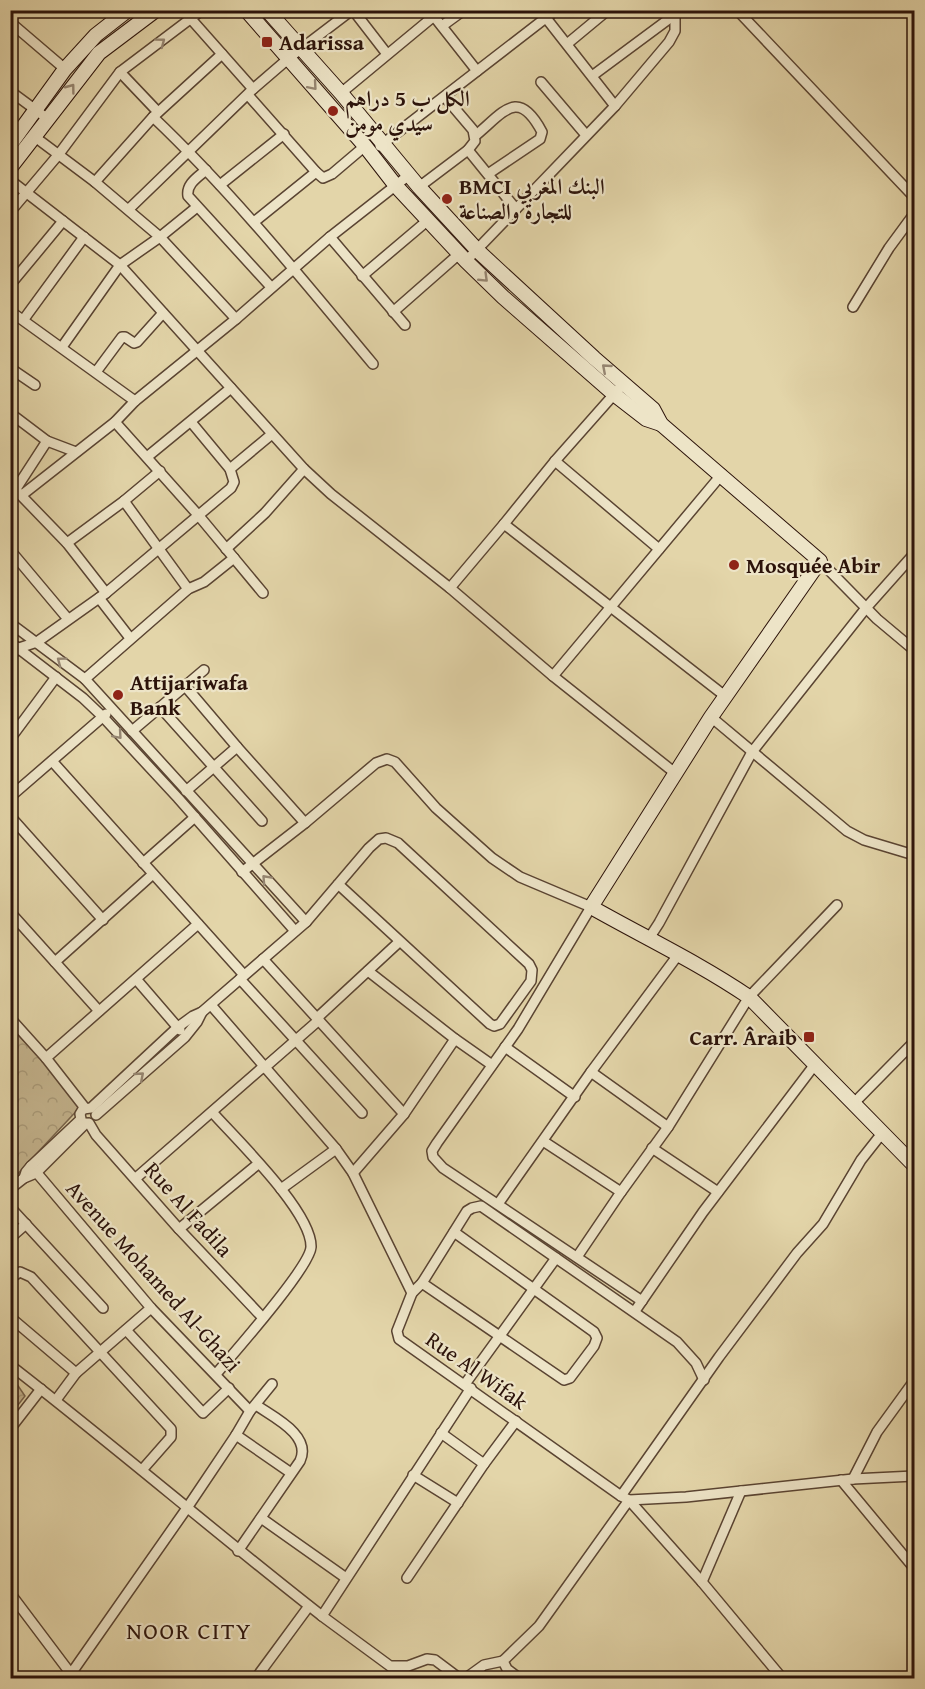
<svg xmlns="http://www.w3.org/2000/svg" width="925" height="1689" font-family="'Gentium Book Plus',Amiri,serif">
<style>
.park{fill:url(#park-crowns);stroke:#78644c;stroke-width:1.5}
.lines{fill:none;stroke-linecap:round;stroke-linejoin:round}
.street-casing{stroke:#5a4432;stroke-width:12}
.secondary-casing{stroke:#2c130a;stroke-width:16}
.street{stroke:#ede4c7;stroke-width:9}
.secondary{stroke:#ede4c7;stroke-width:14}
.oneway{stroke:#968672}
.poi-dot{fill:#8f2418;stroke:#ede4c7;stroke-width:2}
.labels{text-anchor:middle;stroke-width:4.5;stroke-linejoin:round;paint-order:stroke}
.poi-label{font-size:22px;font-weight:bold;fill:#2c130a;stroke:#ede4c7;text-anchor:start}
.street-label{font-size:22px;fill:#2c130a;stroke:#ede4c7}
.neighbourhood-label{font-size:24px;letter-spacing:1.5px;fill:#2c130a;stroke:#ede4c7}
</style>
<defs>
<pattern id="park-crowns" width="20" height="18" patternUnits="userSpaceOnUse" patternTransform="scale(1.5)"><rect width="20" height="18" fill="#c4b48e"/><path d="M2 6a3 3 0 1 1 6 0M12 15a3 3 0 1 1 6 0" fill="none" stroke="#a99a79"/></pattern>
</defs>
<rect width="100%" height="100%" fill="#e3d5a9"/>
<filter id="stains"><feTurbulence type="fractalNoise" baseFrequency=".00333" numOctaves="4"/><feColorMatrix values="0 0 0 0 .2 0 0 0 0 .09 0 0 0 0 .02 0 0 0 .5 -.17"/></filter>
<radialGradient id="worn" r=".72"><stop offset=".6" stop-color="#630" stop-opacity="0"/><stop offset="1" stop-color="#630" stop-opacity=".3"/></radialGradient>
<g class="park">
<polygon points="11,1027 83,1104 11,1181"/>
<polygon points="10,1374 25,1396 11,1414 10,1414"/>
</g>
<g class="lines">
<defs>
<g id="street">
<polyline points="353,10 387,54"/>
<polyline points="429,10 477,71"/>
<polyline points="737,10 914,197"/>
<polyline points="546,18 615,106"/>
<polyline points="191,19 253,89"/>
<polyline points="10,22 65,69"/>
<polyline points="442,26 464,10"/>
<polyline points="567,44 608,10"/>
<polyline points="120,72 158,112"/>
<polyline points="592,76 681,10"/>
<polyline points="541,82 586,135"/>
<polyline points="10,91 48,119"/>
<polyline points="341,93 434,16"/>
<polyline points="248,95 316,172 323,178 332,174 365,146"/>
<path d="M153 117C233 193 302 279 373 364"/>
<path d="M475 136C504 112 518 87 542 132L540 139 488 174"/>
<polyline points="35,137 95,182 160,237 236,319"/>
<polyline points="380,146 556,10"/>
<polyline points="468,150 516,209"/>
<path d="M206 170C198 177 186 184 188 196L271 287"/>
<polyline points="10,180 120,265 304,469 331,494 450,588 553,676 675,773"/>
<polyline points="95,182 153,117 222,54"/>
<polyline points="220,185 284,134"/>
<polyline points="419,187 468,150 475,141 473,130 445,97"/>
<polyline points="129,209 253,89 289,58 352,10"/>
<polyline points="10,212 59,154 120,72 202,10"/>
<polyline points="254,222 316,172"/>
<polyline points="330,237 405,325"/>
<polyline points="466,261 615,106 669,42 675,31 675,16 668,14 665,10"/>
<polyline points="362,276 427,221"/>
<polyline points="10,285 63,221"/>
<polyline points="853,307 889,248 914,214"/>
<polyline points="10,311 135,401"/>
<polyline points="393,312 459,254"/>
<polyline points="24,319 84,237"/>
<polyline points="62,347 120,265 160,237 197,207"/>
<polyline points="10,368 35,385"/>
<polyline points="96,372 122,337 125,337 134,343 137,342 163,313"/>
<polyline points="10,413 47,441 76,452"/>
<polyline points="115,422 199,516 263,593"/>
<polyline points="147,457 231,388"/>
<polyline points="555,461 659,549"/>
<polyline points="230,469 272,434"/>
<polyline points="10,484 67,543 106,593"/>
<polyline points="22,495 115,422 135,401 236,319 330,237 409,175"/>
<polyline points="10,498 47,441"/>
<polyline points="124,501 188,589"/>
<polyline points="504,524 725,696"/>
<polyline points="67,543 124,501 160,471"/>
<polyline points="226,549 265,513 304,469"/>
<polyline points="10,550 68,619"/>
<polyline points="820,561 877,619 914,650"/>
<polyline points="450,588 504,524 555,461 624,383"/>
<polyline points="99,598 130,638"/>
<polyline points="10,623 85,679 306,922"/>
<polyline points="10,642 83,698 103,717 178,798 295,931"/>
<polyline points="10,656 19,648 37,642 106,593 231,488 234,482 230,469 191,422"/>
<polyline points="553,676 722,474"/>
<polyline points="85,679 188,589 204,582 234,558"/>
<polyline points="186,687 237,747 305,823"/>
<polyline points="160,707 262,821"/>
<polyline points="711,717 847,831 864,840 914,855"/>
<polyline points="132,731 204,670"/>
<polyline points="10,739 56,677"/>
<polyline points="52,761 244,975"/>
<polyline points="186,791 237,747"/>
<polyline points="10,797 106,714"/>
<polyline points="10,816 103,920"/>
<polyline points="143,863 195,817"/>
<polyline points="242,872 305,823 376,763 387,759 395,762 436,808 492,858 520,877 591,907 518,1029 437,1143 432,1151 433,1157 443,1168 642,1301"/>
<polyline points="10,912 99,1011"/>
<polyline points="648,940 659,923 752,752 866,608 914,554"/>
<polyline points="263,959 404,1114"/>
<polyline points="55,962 153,874"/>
<polyline points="368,971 455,1039 492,1065"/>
<polyline points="136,979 180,1030"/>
<polyline points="240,979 362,1113"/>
<polyline points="211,1005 336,1149 353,1173 412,1293 397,1331 399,1339 621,1496 629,1500 686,1497 853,1479 914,1476"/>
<polyline points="10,1018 46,1058 85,1108"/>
<polyline points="317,1018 399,942"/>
<polyline points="505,1047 575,1097"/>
<polyline points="46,1058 198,924"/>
<polyline points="264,1068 319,1020"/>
<polyline points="591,1072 668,1127"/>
<polyline points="855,1102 914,1042"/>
<path d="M212 1112C236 1139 312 1212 311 1247 310 1267 233 1354 216 1374"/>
<polyline points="96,1115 185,1037 197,1022 202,1012"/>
<polyline points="89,1123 96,1135 179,1229 263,1318"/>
<polyline points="543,1141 621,1192 577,1257"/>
<polyline points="652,1148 718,1192"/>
<polyline points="31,1166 151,1308 250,1411"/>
<polyline points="353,1173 404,1114 455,1039"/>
<polyline points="24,1178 26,1172 31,1166 81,1119 80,1114 83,1109 91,1108 178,1027 193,1016 202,1012 306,922 369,848 379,839 386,838 398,843 529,964 532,970 531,981 500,1024 494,1026 490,1024 338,884"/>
<polyline points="136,1178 263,1067"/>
<polyline points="10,1189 24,1178 36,1173 86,1123"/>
<polyline points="281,1189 336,1149"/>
<polyline points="621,1192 668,1127 749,997 837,905"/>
<polyline points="498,1204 591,1072 678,955"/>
<polyline points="10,1207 103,1308"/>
<polyline points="179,1229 258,1164"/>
<polyline points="10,1238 26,1224"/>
<polyline points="556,1258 677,1342 696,1363 704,1380"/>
<polyline points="10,1278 20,1272 31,1277 171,1429 171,1437 142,1470"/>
<polyline points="422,1283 467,1211 472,1208 481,1206 556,1258 465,1384"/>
<polyline points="412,1293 422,1283 564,1380 570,1378 594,1346 597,1338 594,1332 454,1232"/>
<polyline points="635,1311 703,1212 816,1063"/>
<polyline points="10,1317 76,1373"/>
<polyline points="126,1330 203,1413 229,1388"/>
<path d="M10 1365C116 1447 217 1534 322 1616L471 1388"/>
<polyline points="56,1400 76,1373 151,1308"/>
<polyline points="10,1429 41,1389"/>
<polyline points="441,1433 484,1464"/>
<polyline points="236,1435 291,1473"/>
<polyline points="413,1475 458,1503"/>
<polyline points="853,1479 877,1432 914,1381"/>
<polyline points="841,1480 914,1568"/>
<polyline points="621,1496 719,1357 797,1253 823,1224 861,1160 883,1132"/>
<polyline points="261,1518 346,1578"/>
<path d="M238 1551 300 1461C312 1435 273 1417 256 1405"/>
<polyline points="407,1578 484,1464 516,1421"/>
<polyline points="702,1582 741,1491"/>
<polyline points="10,1593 74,1678"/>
<polyline points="322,1616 390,1666 408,1666 427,1659 435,1660 459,1678"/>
<polyline points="68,1678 187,1508 236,1435 250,1411 272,1384"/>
<polyline points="256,1678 309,1606"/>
<polyline points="466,1678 484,1665 503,1661"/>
<polyline points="519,1678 507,1669 503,1661 539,1626 629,1500 702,1582 782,1678"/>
</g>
<g id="secondary">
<polyline points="246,10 365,146 396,186 466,261 503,297 615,395 646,419 661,424"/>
<path d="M267 10 341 93 419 187 478 251 594 358 653 409 661 424 820 561 711 717 591 907C644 937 699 963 749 997L914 1165"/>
<polyline points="10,145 65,69 96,35 128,10"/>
<polyline points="10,168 99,53 156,10"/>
</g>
</defs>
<use href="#street" class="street-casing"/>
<use href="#secondary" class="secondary-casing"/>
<use href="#street" class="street"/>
<use href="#secondary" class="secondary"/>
</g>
<defs><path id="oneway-chevron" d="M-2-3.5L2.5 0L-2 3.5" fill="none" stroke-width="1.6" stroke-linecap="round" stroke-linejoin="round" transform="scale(1.5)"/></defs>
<g class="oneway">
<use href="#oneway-chevron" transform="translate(161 42) rotate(-37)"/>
<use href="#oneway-chevron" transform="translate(313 86) rotate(49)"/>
<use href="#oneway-chevron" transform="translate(71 88) rotate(-53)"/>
<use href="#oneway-chevron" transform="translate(484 278) rotate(44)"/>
<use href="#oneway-chevron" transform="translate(606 368) rotate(-139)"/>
<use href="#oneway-chevron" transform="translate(61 661) rotate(-143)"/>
<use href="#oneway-chevron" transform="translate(118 735) rotate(49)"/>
<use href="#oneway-chevron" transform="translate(266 879) rotate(-133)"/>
<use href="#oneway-chevron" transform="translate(140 1076) rotate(-41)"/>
</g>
<g class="poi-dot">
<rect x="261" y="36" width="12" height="12" rx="3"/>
<circle cx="333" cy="111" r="6"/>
<circle cx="447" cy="199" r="6"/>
<circle cx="734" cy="565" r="6"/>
<circle cx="118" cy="695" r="6"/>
<rect x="803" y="1031" width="12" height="12" rx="3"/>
</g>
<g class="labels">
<g class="poi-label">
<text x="279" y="50">Adarissa</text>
<text x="345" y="106">الكل ب 5 دراهم<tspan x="345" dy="25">سيدي مومن</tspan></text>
<text x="459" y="194">BMCI البنك المغربي<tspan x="459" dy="25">للتجارة والصناعة</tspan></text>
<text x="746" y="573">Mosquée Abir</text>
<text x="130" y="690">Attijariwafa<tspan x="130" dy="25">Bank</tspan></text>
<text x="797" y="1045" text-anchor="end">Carr. Âraib</text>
</g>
<g class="street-label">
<text transform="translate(189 1209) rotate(48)" y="8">Rue Al Fadila</text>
<text transform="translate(154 1276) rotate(48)" y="8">Avenue Mohamed Al-Ghazi</text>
<text transform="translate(477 1370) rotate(35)" y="8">Rue Al Wifak</text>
</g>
<g class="neighbourhood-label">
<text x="189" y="1639">NOOR CITY</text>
</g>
</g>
<rect width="925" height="1689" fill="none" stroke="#e3d5a9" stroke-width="36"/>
<rect x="12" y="12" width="901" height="1665" fill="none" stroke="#2c130a" stroke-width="3"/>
<rect x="18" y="18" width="889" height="1653" fill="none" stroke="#2c130a" stroke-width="1.5"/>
<rect width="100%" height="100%" filter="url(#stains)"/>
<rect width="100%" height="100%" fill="url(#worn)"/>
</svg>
